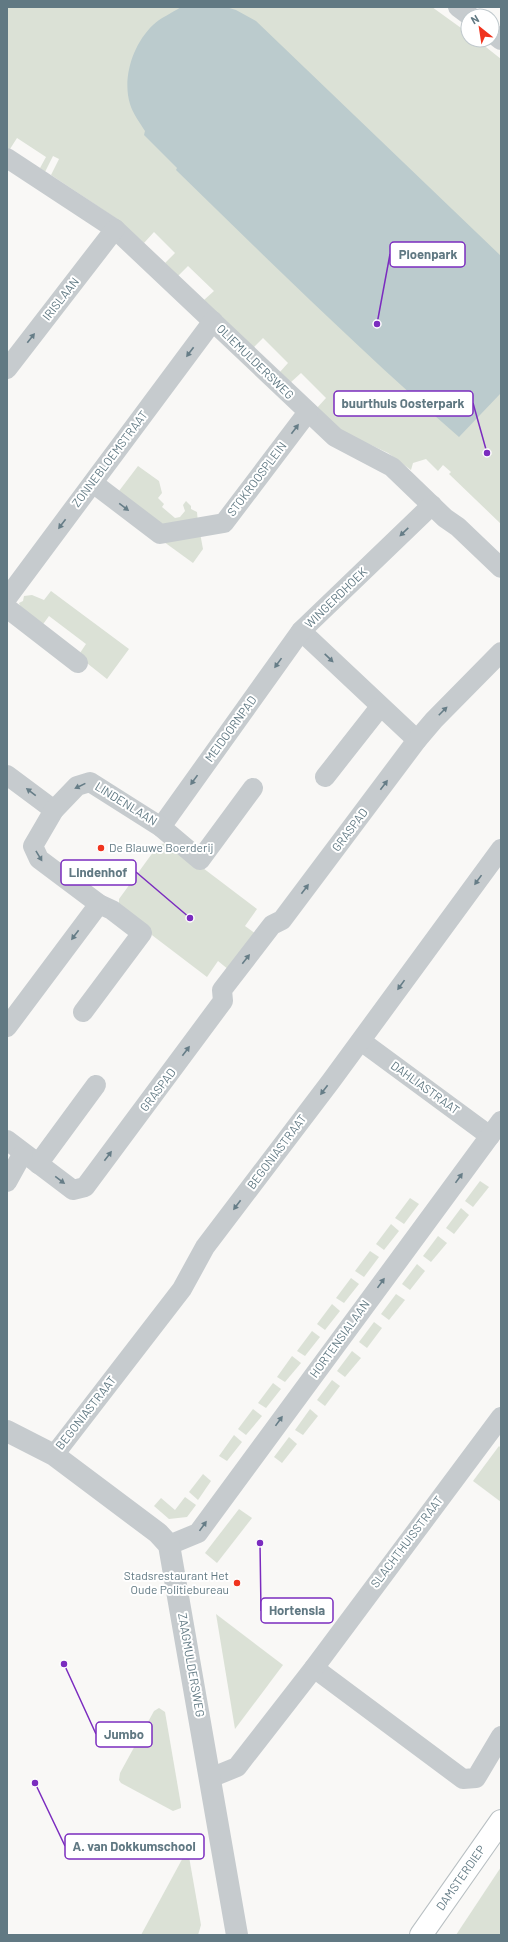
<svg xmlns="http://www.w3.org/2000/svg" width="508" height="1942" font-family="Barlow,sans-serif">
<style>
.green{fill:#dbe1d6}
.water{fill:#bbcbcd}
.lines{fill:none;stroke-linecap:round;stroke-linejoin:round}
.secondary-casing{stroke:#b8bfc2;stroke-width:24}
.minor{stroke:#c6cbce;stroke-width:20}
.tertiary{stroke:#c6cbce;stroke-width:22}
.secondary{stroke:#fff;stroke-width:22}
.oneway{fill:#667d87}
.poi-dot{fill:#f0341e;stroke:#fff;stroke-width:1.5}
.labels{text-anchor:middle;stroke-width:4;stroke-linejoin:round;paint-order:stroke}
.street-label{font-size:12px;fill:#617983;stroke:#fff}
.poi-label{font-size:12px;fill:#617983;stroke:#fff;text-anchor:start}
.leader{fill:none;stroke:#7b2cbf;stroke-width:1.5}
.callout-dot{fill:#7b2cbf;stroke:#fff;stroke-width:1.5}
.callout{fill:#fff;stroke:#7b2cbf;stroke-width:1.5}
.callout-label{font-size:13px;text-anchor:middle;font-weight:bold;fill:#617983}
</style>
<rect width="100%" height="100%" fill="#f9f8f6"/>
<g class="green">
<polygon points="7,7 432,7 468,33 468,40 477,40 501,59 501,524 449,474 451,472 443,465 438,471 426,459 413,463 411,470 388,453 343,432 316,409 326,398 301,373 290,383 279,373 288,363 263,338 253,348 204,300 214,291 188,266 178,276 165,263 175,253 154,232 144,243 117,219 51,175 59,159 53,156 45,172 40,168 46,157 17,138 10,149 7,148"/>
<polygon points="138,466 159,481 162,493 158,498 164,504 162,507 175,518 180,517 185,511 183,505 186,501 191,506 191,509 197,512 198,523 160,528 116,495"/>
<polygon points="200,533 203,549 193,563 160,539"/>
<polygon points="51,591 129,649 107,679 78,656 86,644 49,616 41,627 22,611 19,603 23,601 24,596 32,595 44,600"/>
<polygon points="170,843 257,909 245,926 256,934 229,970 218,961 207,977 119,910 119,899 159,844"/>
<polygon points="480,1181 489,1187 473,1207 465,1201"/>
<polygon points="410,1198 419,1204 404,1224 395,1218"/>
<polygon points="461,1208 469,1215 454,1234 446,1228"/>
<polygon points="391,1224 399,1231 384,1250 376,1244"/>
<polygon points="438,1236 447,1243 431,1262 423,1256"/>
<polygon points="370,1251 379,1257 364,1277 355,1271"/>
<polygon points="417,1264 425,1271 410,1290 402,1284"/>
<polygon points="351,1278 359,1284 344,1303 336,1298"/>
<polygon points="396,1294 405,1300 389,1320 381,1314"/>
<polygon points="332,1304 340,1311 325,1330 317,1324"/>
<polygon points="374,1322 382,1328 367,1348 359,1342"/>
<polygon points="312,1331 320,1337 305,1356 297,1351"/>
<polygon points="352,1351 361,1358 345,1377 337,1371"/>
<polygon points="292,1356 301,1363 285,1382 277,1377"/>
<polygon points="332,1380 340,1386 325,1406 317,1400"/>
<polygon points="273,1383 281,1389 266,1408 258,1403"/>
<polygon points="253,1409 262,1416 246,1435 238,1429"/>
<polygon points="310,1409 318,1416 303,1435 295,1430"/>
<polygon points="234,1435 242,1442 227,1461 219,1456"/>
<polygon points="289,1437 297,1444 282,1463 274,1457"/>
<polygon points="499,1446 501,1448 501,1502 473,1481"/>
<polygon points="203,1474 211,1481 198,1500 189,1492"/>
<polygon points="185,1497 196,1505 187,1517 169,1519 154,1506 161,1498 175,1510"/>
<polygon points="239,1509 252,1518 217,1563 205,1553"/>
<polygon points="216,1614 283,1665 235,1729"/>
<polygon points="159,1708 165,1712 181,1805 181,1808 173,1811 121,1783 119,1780 120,1773 154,1711"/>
<polygon points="188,1851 201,1925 198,1935 141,1935 186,1852"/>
<polygon points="501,1867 501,1935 456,1935"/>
</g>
<path class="water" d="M181 7H226L236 10 256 21 501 256V393L459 437C361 351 269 261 176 170L177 168 144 135 145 131C140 123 133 114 130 104 122 78 133 44 153 25 160 18 172 13 181 7Z"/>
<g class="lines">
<defs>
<polyline id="secondary" points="421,1935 501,1821"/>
</defs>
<use href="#secondary" class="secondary-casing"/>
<g class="minor">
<polyline points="458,7 470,16"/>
<polyline points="492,33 501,40"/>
<polyline points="7,158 115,229 335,437 392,467 445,518 458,527 501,568"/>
<polyline points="7,369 115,229"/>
<polyline points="93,483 160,534 224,523 308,412"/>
<polyline points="7,598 213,321"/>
<polyline points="7,608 78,663"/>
<polyline points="301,631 417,740"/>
<polyline points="7,775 54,810"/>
<polyline points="325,777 380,707"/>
<polyline points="161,827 301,631 432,505"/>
<polyline points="83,1012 142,933 112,910 99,904 39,859 33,846 54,810 77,786 90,782 161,827 200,860 253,788"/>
<polyline points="7,1027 99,904"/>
<polyline points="361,1041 490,1136"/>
<polyline points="7,1140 73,1190 85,1187 223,1001 222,990 272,925 282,920 417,740 434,720 501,652"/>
<polyline points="38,1164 96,1085"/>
<polyline points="7,1182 23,1153"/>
<polyline points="54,1455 182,1289 205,1247 331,1081 501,849"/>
<polyline points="169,1545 198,1533 501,1121"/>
<polyline points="314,1668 463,1779 476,1778 501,1736"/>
<polyline points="210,1778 237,1767 314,1668 501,1417"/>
</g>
<polyline class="tertiary" points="7,1431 54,1455 158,1533 169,1545 237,1935"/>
<use href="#secondary" class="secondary"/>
</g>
<defs><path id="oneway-solid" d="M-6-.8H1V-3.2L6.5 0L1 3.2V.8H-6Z"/></defs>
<g class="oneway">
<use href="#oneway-solid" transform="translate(31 338) rotate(-52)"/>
<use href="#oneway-solid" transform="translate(190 352) rotate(127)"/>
<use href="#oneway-solid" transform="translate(295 429) rotate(-53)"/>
<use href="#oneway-solid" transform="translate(124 507) rotate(37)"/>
<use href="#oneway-solid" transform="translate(62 524) rotate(127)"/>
<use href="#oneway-solid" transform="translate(404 532) rotate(136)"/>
<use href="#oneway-solid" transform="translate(329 658) rotate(44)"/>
<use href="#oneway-solid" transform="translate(278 663) rotate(126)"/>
<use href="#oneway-solid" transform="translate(443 711) rotate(-45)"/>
<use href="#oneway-solid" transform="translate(194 780) rotate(126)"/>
<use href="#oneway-solid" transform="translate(384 785) rotate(-53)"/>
<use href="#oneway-solid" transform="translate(80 786) rotate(154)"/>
<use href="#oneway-solid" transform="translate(31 792) rotate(-143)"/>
<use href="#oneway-solid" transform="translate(39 856) rotate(59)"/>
<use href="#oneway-solid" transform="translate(478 880) rotate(126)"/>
<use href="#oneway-solid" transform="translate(305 889) rotate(-53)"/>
<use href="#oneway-solid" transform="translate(75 935) rotate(127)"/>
<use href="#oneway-solid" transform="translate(246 959) rotate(-52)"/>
<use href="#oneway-solid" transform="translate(401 985) rotate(126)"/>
<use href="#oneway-solid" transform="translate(186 1051) rotate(-53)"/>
<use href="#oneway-solid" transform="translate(324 1090) rotate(127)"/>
<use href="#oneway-solid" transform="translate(108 1156) rotate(-53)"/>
<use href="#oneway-solid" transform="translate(459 1178) rotate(-54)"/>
<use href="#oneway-solid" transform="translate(60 1180) rotate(37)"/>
<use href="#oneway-solid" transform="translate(237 1205) rotate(127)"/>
<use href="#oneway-solid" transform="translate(381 1283) rotate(-54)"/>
<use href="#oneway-solid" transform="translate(279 1421) rotate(-54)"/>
<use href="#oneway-solid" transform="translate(203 1526) rotate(-54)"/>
</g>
<g class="poi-dot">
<circle cx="101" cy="848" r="4"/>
<circle cx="237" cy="1583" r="4"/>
</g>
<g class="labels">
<g class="street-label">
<text transform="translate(61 299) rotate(-52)" y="4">IRISLAAN</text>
<text transform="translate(255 362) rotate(44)" y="4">OLIEMULDERSWEG</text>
<text transform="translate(110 459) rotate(-53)" y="4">ZONNEBLOEMSTRAAT</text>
<text transform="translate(257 479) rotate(-53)" y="4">STOKROOSPLEIN</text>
<text transform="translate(336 598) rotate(-44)" y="4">WINGERDHOEK</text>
<text transform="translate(231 729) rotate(-54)" y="4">MEIDOORNPAD</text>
<text transform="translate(126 804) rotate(32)" y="4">LINDENLAAN</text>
<text transform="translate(350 830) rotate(-53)" y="4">GRASPAD</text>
<text transform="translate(425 1088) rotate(36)" y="4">DAHLIASTRAAT</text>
<text transform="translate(158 1090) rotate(-53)" y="4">GRASPAD</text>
<text transform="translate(277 1152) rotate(-53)" y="4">BEGONIASTRAAT</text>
<text transform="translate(340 1339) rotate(-54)" y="4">HORTENSIALAAN</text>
<text transform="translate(86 1413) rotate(-52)" y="4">BEGONIASTRAAT</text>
<text transform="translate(407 1542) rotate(-53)" y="4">SLACHTHUISSTRAAT</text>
<text transform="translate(191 1665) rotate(80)" y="4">ZAAGMULDERSWEG</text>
<text transform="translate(461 1878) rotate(-55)" y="4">DAMSTERDIEP</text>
</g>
<g class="poi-label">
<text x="109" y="852">De Blauwe Boerderij</text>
<text x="229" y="1580" text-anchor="end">Stadsrestaurant Het<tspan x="229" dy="14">Oude Politiebureau</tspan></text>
</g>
</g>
<path class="leader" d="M377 324L390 254M487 453L473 403M190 918L136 872M260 1543L261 1611M64 1664L96 1734M35 1783L65 1846"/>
<g class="callout-dot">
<circle cx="377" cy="324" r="4"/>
<circle cx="487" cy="453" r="4"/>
<circle cx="190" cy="918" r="4"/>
<circle cx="260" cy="1543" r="4"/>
<circle cx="64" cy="1664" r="4"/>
<circle cx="35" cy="1783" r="4"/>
</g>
<g class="callout">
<rect x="390" y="242" width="75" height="25" rx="4"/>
<rect x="334" y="391" width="139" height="25" rx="4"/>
<rect x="61" y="860" width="75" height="25" rx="4"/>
<rect x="261" y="1598" width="72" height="25" rx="4"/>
<rect x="96" y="1722" width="56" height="25" rx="4"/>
<rect x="65" y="1834" width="139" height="25" rx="4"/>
</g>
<g class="callout-label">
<text x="428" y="259">Pioenpark</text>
<text x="403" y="408">buurthuis Oosterpark</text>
<text x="98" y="877">Lindenhof</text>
<text x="297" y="1615">Hortensia</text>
<text x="124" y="1739">Jumbo</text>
<text x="134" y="1851">A. van Dokkumschool</text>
</g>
<rect width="508" height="1942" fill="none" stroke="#617983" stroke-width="16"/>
<g transform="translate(480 28) rotate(330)"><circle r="19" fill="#ffffff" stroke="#c0c9cd"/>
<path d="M0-3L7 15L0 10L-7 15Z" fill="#f0341e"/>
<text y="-6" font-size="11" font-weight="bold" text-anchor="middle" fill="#617983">N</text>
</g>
</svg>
